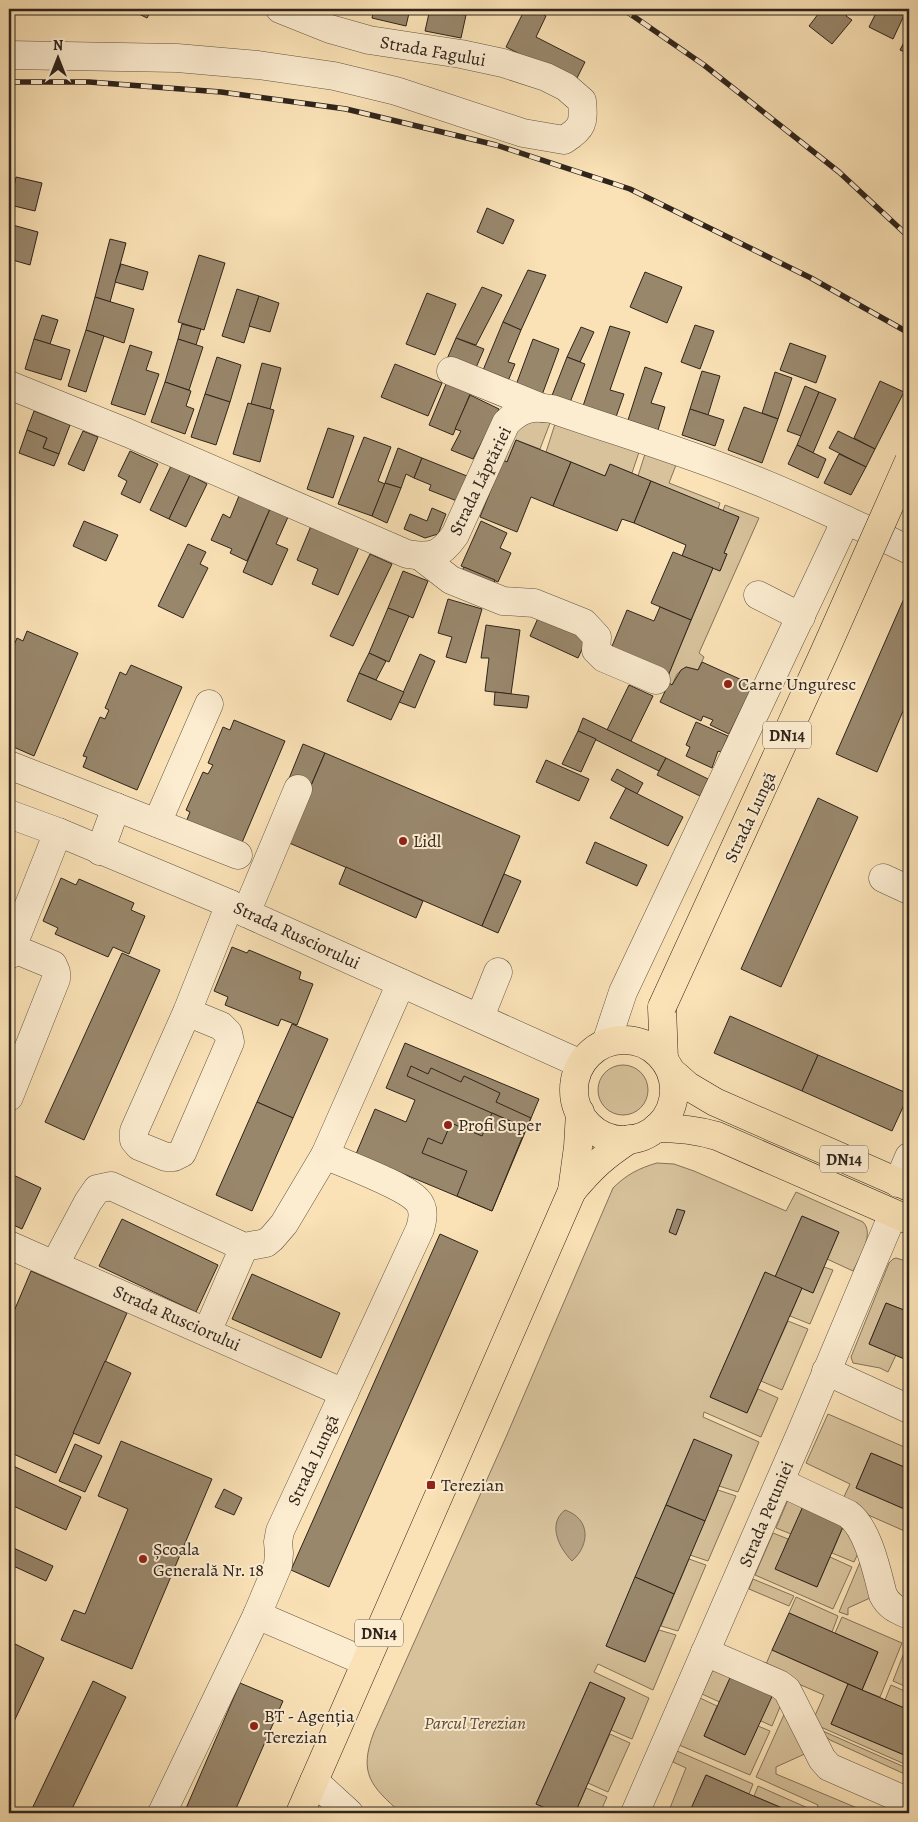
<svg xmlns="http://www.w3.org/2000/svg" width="918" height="1822" font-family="Alegreya,serif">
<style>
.green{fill:#d7c29c;stroke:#83735c}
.water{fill:#b5a182;stroke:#7f6f59}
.building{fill:#99876c;stroke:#2f241c}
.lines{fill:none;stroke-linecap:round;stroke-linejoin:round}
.minor-casing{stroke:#625442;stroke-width:29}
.major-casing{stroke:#2f241c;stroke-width:29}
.minor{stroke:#fcecd0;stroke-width:28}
.major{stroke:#fae2b6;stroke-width:28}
.rail-casing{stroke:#2f241c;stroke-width:5.5}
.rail{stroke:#fcecd0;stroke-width:4;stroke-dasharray:11;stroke-linecap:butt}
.major-bridge-casing{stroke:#2f241c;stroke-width:29;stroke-linecap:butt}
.major-bridge{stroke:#fae2b6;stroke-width:28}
.poi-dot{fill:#8f2418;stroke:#fcecd0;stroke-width:2}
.labels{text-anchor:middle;stroke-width:4;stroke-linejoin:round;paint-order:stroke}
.shield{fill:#fcecd0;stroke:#6c6052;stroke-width:1}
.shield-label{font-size:16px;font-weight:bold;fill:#2f241c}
.street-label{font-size:18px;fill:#2f241c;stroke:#fcecd0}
.poi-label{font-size:18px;fill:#2f241c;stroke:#fcecd0;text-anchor:start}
.park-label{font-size:18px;font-style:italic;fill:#594c3c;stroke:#fcecd0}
</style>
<rect width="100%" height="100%" fill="#fae2b6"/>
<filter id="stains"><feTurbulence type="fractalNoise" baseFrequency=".004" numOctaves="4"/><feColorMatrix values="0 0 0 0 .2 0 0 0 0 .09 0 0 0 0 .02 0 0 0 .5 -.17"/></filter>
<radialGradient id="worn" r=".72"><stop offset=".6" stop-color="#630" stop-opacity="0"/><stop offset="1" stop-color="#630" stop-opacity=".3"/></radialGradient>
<g class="green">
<polygon points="522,419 542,420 550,423 540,449 516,440 507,462 503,460"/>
<polygon points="555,424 639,452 632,473 610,465 605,476 546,452"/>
<polygon points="645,454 676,465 669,483 720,503 718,509 638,476"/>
<polygon points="725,505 759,518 699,653 704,657 698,670 686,667 677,674 672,685 669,683 668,676 713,568 720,571 727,554 724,553 739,517 723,511"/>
<circle cx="623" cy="1090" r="25"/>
<path d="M657 1163 674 1164 694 1171 786 1211 796 1192 863 1222C875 1234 859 1258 853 1271L827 1259 839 1232 802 1216 775 1277 765 1272 710 1397 747 1413 758 1389 778 1398 761 1437 704 1412 703 1417 759 1442 738 1492 719 1486 694 1439 606 1646 645 1662 659 1630 676 1635 653 1690 598 1664 594 1672 649 1698 632 1739 611 1730 625 1698 590 1682 536 1804 547 1809 545 1813H401C371 1786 358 1774 374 1732L506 1437 613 1188C626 1175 639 1168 657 1163Z"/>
<polygon points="896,1258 909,1262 909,1312 886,1303 869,1344 896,1355 888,1372 880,1368 853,1363 851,1357 889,1263 893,1259"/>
<polygon points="824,1267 833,1270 810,1324 790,1316 802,1288 813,1293"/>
<polygon points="788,1321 808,1329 782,1390 761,1381"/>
<polygon points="828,1414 909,1449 909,1469 871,1453 856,1488 909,1511 909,1533 841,1503 850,1484 806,1463"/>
<polygon points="718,1490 736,1496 708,1561 690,1555"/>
<polygon points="790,1495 846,1519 861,1547 854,1562 832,1553 845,1522 804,1505 791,1534 776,1528"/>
<polygon points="773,1533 788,1539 776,1569 817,1587 830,1557 852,1567 833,1609 755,1575"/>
<polygon points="863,1555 870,1598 848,1608 848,1615 839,1612"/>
<polygon points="689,1559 706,1565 678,1631 661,1626"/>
<polygon points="753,1579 794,1596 789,1606 749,1589"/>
<polygon points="796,1597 838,1616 832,1632 789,1613"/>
<polygon points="842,1617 902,1643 880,1697 862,1690 878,1652 835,1633"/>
<polygon points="907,1645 909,1646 909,1688 893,1681"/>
<polygon points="772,1650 848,1684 831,1724 909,1757 909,1766 814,1724 814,1718 824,1695 764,1669"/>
<polygon points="716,1663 783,1700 772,1726 702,1694"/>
<polygon points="891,1685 909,1693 909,1710 885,1700"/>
<polygon points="700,1698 717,1706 704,1736 745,1755 758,1726 770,1731 750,1775 679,1745"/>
<polygon points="787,1708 809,1752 776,1767 776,1774 869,1813 822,1813 816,1811 818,1805 756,1777"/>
<polygon points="816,1728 909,1769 909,1776 830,1740"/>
<polygon points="610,1734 630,1743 608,1792 588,1783"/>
<polygon points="677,1751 753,1784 749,1794 706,1775 690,1813 668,1813 686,1768 673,1762"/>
<polygon points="758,1786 810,1809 809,1813 794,1813 754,1796"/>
<polygon points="586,1788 607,1797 600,1813 575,1813"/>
</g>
<path class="water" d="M565 1510C591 1519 590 1545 572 1561 559 1548 547 1524 565 1510Z"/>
<g class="building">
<polygon points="129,9 152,9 147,18"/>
<polygon points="374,9 410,9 406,26 372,18"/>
<polygon points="430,9 458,9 457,14 466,15 461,38 425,31"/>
<polygon points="525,9 533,9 546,16 536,37 585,62 575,82 506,47"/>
<polygon points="822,9 852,9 846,16 852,20 832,44 809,26"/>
<polygon points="878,9 907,9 893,39 869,27"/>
<polygon points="909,33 909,54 900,50"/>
<polygon points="16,177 42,183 35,211 10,205"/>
<polygon points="487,208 514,220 503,244 477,232"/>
<polygon points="9,224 38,232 30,265 9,259"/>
<polygon points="110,239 126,243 110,302 95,297"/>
<polygon points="199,255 225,263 204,330 178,322"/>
<polygon points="121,264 148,272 143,290 115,282"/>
<polygon points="528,270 546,275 521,330 503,322"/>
<polygon points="645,272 682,287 667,323 630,307"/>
<polygon points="482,287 502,295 476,345 456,338"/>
<polygon points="237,289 259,296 244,343 222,336"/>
<polygon points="427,293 456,304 435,355 406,344"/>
<polygon points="259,296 279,303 270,332 249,326"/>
<polygon points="95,297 134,309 124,343 86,330"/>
<polygon points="42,315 58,320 50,344 34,339"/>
<polygon points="503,322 521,330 508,362 515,364 506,386 481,375"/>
<polygon points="182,324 201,329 196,345 178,339"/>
<polygon points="695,325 714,331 700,369 681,362"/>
<polygon points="610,326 630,332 610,390 624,394 616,417 583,406"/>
<polygon points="581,327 594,332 580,362 567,357"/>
<polygon points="86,330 104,336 86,392 68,386"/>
<polygon points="456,338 484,349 475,370 447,359"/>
<polygon points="34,339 70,350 61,380 25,369"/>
<polygon points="178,339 203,347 189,390 165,382"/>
<polygon points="533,339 559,349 542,395 516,385"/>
<polygon points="790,343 826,356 816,383 780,370"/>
<polygon points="130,345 152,352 146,370 159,374 145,415 111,404"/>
<polygon points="217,357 241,365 230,402 205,394"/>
<polygon points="567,357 585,364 569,405 551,398"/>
<polygon points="262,363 281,368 270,409 251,404"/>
<polygon points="395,364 442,383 428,416 381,397"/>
<polygon points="645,367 662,373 651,403 665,407 658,430 628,420"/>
<polygon points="702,371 720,376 708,415 690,409"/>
<polygon points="775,372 792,378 778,419 762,413"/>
<polygon points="449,377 473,387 453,435 429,425"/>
<polygon points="880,381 904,392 875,449 854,438"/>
<polygon points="165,382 191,391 186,406 194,409 185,434 151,422"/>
<polygon points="805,386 819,392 801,436 787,431"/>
<polygon points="819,392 836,399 813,453 797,445"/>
<polygon points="205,394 230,402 216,445 191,437"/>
<polygon points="470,395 499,409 473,459 451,450 461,431 455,429"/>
<polygon points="248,403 274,410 260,462 233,454"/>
<polygon points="744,407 778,419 762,463 728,450"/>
<polygon points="690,409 724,420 715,446 682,435"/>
<polygon points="34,411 70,425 59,454 43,448 47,438 27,430"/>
<polygon points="328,428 354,436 333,498 307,489"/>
<polygon points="27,430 47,438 43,448 59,454 54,466 19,453"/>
<polygon points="83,431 98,437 84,471 68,464"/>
<polygon points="838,431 875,449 866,467 829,448"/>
<polygon points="364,437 391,447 378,481 385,484 372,516 338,504"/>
<polygon points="516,440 571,462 553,506 531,497 517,532 480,517 503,460 507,462"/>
<polygon points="797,445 826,459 818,478 788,464"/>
<polygon points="398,448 422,458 414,478 406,474 401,488 385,483"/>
<polygon points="130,451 158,464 140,503 121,494 127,481 118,476"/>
<polygon points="839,454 866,467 851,495 824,483"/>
<polygon points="422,458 467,476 457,501 429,490 431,485 414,478"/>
<polygon points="571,462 605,476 610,464 651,481 634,523 622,519 617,531 553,506"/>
<polygon points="171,466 190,475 169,519 150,510"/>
<polygon points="190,475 207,484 186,527 169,519"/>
<polygon points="651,481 739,517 724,553 727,554 720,571 682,556 686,545 634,523"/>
<polygon points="385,483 401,488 387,523 372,516"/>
<polygon points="241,491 270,509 247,561 230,553 232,549 211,540 223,514 230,518"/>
<polygon points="432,508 446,514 438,534 425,538 404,529 410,514 427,521"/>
<polygon points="270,509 288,517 276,544 288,549 272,585 243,572"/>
<polygon points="84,521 118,535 106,561 73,546"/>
<polygon points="481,521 507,533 500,548 511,553 498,582 461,566"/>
<polygon points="311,526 359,547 338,595 312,584 318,569 297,560"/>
<polygon points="188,544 206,552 200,564 208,568 183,618 158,606"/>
<polygon points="673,552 713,568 691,620 651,603"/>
<polygon points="370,554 392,564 353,646 330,636"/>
<polygon points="464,567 495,580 493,586 461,572"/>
<polygon points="403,571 428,581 413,618 388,608"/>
<polygon points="909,587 909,697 877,772 836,754"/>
<polygon points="448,599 482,609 466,663 446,657 452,637 438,633"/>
<polygon points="660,607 691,620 668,676 610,651 627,610 654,621"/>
<polygon points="388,608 409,616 389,662 369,653"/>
<polygon points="539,616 587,639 578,658 530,636"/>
<polygon points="486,625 520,630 511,694 485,691 489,658 481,658"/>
<polygon points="27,631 78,653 34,756 9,745 9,657 17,638 23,641"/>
<polygon points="369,653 386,661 376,680 359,673"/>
<polygon points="420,654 435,661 415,708 399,702"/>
<polygon points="702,662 753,685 729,734 710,725 713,720 703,716 701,721 660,702 669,683 672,685 681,670 686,667 698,670"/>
<polygon points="131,665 182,687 137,790 83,767 87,757 83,756 100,717 105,719 109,710 105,708 120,672 126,675"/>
<polygon points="359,673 404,692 391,720 347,701"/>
<polygon points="629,685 653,696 631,741 607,730"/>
<polygon points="495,692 529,696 527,708 494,705"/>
<polygon points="583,718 666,758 659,771 578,731"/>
<polygon points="234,720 285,741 241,845 186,822 190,812 186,810 203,772 208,774 213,765 208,763 223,727 230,730"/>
<polygon points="696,722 728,736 721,752 718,751 712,768 686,756 690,747 686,745"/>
<polygon points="578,731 596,739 581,772 562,764"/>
<polygon points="303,744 325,753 309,790 288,781"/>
<polygon points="325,753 520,836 482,926 287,842"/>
<polygon points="666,758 708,779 700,796 657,775"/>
<polygon points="546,760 589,779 579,801 536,782"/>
<polygon points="617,769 643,783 637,794 611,780"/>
<polygon points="626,788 683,817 668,846 610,818"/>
<polygon points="818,798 858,817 781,987 741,969"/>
<polygon points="595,842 647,865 637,886 586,863"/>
<polygon points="346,867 423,901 416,918 339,884"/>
<polygon points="504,874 521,881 498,933 482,926"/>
<polygon points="61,878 76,885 79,879 134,903 131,910 145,916 129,954 113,947 108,957 55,934 58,928 43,921"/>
<polygon points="232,947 247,953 249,950 301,972 299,979 313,984 297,1025 281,1019 278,1026 225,1005 228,997 214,991"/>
<polygon points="122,953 160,970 84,1140 45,1122"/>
<polygon points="730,1016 818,1055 802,1091 714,1053"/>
<polygon points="292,1024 328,1039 293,1118 257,1102"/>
<polygon points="405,1043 539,1099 492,1211 356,1154 375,1109 406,1122 415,1100 386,1088"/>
<polygon points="818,1055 909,1094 892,1131 802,1091"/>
<polygon points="411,1066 428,1074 431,1068 461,1082 464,1076 500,1093 496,1102 531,1118 526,1128 407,1076"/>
<polygon points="257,1102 293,1118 252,1211 216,1195"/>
<polygon points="492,1113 526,1128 492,1211 457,1196 467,1171 422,1153 428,1138 442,1144 451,1123 482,1136"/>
<polygon points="9,1173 41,1188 22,1229 9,1223"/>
<polygon points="677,1209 685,1211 676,1235 669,1232"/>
<polygon points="802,1216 839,1232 813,1293 775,1277"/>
<polygon points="122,1219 218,1265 196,1312 99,1266"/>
<polygon points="440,1234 478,1251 329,1587 291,1570"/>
<polygon points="31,1271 127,1313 56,1473 9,1452 9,1323"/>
<polygon points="765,1272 802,1288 747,1413 710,1397"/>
<polygon points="252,1274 340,1313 321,1358 232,1319"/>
<polygon points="886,1303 909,1312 909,1361 869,1344"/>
<polygon points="105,1361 131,1373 99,1444 73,1433"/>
<polygon points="694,1439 732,1455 705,1521 666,1505"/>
<polygon points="121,1441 212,1479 132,1669 61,1640 74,1610 85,1614 128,1509 98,1496"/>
<polygon points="75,1444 102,1456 85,1492 59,1481"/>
<polygon points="871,1453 909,1469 909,1511 856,1488"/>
<polygon points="9,1464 81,1497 66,1530 9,1504"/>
<polygon points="224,1489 242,1498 234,1515 215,1507"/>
<polygon points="804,1504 845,1522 817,1587 775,1569"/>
<polygon points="666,1505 705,1521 674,1594 635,1577"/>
<polygon points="9,1546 53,1566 46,1581 9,1564"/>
<polygon points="635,1577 674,1594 645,1662 606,1646"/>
<polygon points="789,1613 878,1652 862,1690 772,1650"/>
<polygon points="15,1644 44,1658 9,1732 9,1657"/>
<polygon points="733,1671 775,1690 745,1755 704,1736"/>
<polygon points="93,1681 126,1697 70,1813 30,1813"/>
<polygon points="590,1682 625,1698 575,1813 557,1813 536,1804"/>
<polygon points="240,1683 283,1701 234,1813 184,1813"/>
<polygon points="848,1684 909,1710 909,1757 831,1724"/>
<polygon points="706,1775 749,1794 794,1813 689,1813"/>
</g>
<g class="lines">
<defs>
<g id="minor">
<path d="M9 55 177 58 258 65 334 76 396 91 523 133 564 140C583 128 584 123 582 101L566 87 546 77 503 63 461 54 369 40 330 29 280 9"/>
<polyline points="451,371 542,408"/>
<path d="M9 385 128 433 407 554C432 558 440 556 455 535L506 423C521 408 532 406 552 409 618 432 685 452 750 478 804 499 857 525 909 550"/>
<polyline points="420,556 451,580 503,601 534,603 584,623 597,637 596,650 604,658 656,680"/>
<polyline points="758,595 801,617"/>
<polyline points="9,765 238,855"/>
<polyline points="9,814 58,832 230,904 246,913 581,1064"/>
<polyline points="157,823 209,704"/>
<polyline points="100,851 116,807"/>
<polyline points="883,878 909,890"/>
<polyline points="246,913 298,789"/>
<polyline points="9,955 58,832"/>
<polyline points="187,1012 221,1026 228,1033 230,1042 182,1153 174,1157 166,1157 139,1146 134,1140 134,1131 187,1012 230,904"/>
<polyline points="480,1017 498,972"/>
<polyline points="606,1043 623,992 846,520"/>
<polyline points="9,1097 56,979 56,972 53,965 12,948"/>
<polyline points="898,1183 909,1157"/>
<polyline points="9,1245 344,1393"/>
<polyline points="55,1264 88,1202 97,1189 111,1186 244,1247 266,1243 272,1238 284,1224 325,1155 401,983"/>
<polyline points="207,1332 244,1247"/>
<polyline points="826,1371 909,1409"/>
<path d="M780 1482 848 1514C868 1528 877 1572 883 1595 889 1607 898 1610 909 1615"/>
<polyline points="257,1615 366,1662"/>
<polyline points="705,1652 779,1684 787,1690 822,1759 829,1767 909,1802"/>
<polyline points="314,1781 349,1813"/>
<path d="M162 1813 257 1615 278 1565 279 1553 278 1542 280 1531 420 1229C423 1219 425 1208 417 1200 403 1185 347 1165 325 1155"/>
<polyline points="635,1813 800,1435 893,1214"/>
</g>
<g id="major">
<polyline points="662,1007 664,1060"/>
<circle cx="624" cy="1090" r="50"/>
<polyline points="671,1071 688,1086 715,1102 909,1187"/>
<path d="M656 1128C677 1128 697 1130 717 1136L909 1220"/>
<path d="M572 1191C592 1167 604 1156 630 1139"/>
<polyline points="300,1813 572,1191 578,1147 580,1112"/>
</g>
</defs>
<use href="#minor" class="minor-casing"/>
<use href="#major" class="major-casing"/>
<use href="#minor" class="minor"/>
<use href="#major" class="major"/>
<defs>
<g id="rail">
<polyline points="623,9 704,65 839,172 909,237"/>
<polyline points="9,82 89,82 221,92 346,109 496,145 630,189 811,278 909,333"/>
</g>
</defs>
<use href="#rail" class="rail-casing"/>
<use href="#rail" class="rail"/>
<defs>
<polyline id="major-bridge" points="662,1007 824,653 909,461"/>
</defs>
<use href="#major-bridge" class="major-bridge-casing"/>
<use href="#major-bridge" class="major-bridge"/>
</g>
<g class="poi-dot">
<circle cx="728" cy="684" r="5"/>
<circle cx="403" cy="841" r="5"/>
<circle cx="448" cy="1125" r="5"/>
<rect x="426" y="1480" width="10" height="10" rx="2.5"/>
<circle cx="143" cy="1559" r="5"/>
<circle cx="254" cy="1726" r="5"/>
</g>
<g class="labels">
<g class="shield">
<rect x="763" y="721.5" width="48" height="27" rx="4"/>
<rect x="820" y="1145.5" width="48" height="27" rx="4"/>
<rect x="355" y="1619.5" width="48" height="27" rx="4"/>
</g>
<g class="shield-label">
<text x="787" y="741">DN14</text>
<text x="844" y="1165">DN14</text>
<text x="379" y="1639">DN14</text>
</g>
<g class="street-label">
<text transform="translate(433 51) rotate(10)" y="6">Strada Fagului</text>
<text transform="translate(480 481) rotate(-64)" y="6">Strada Lăptăriei</text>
<text transform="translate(750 817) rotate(-65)" y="6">Strada Lungă</text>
<text transform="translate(297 935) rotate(25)" y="6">Strada Rusciorului</text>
<text transform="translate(177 1318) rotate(24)" y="6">Strada Rusciorului</text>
<text transform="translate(313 1460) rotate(-65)" y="6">Strada Lungă</text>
<text transform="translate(766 1514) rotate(-67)" y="6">Strada Petuniei</text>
</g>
<g class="poi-label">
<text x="738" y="690">Carne Unguresc</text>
<text x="413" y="847">Lidl</text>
<text x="458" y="1131">Profi Super</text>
<text x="441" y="1491">Terezian</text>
<text x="153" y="1555">Școala<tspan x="153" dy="21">Generală Nr. 18</tspan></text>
<text x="264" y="1722">BT - Agenția<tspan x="264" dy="21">Terezian</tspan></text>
</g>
<g class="park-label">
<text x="475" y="1729">Parcul Terezian</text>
</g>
</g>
<rect width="918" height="1822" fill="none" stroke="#fae2b6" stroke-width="30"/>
<rect x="10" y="10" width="898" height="1802" fill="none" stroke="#2f241c" stroke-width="2.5"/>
<rect x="15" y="15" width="888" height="1792" fill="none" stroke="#2f241c"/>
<g transform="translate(58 58)" stroke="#fcecd0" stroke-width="4" paint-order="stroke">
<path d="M0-4L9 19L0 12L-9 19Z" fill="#2f241c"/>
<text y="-8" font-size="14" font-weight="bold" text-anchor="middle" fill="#2f241c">N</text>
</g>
<rect width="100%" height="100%" filter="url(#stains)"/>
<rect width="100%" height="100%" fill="url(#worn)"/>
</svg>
